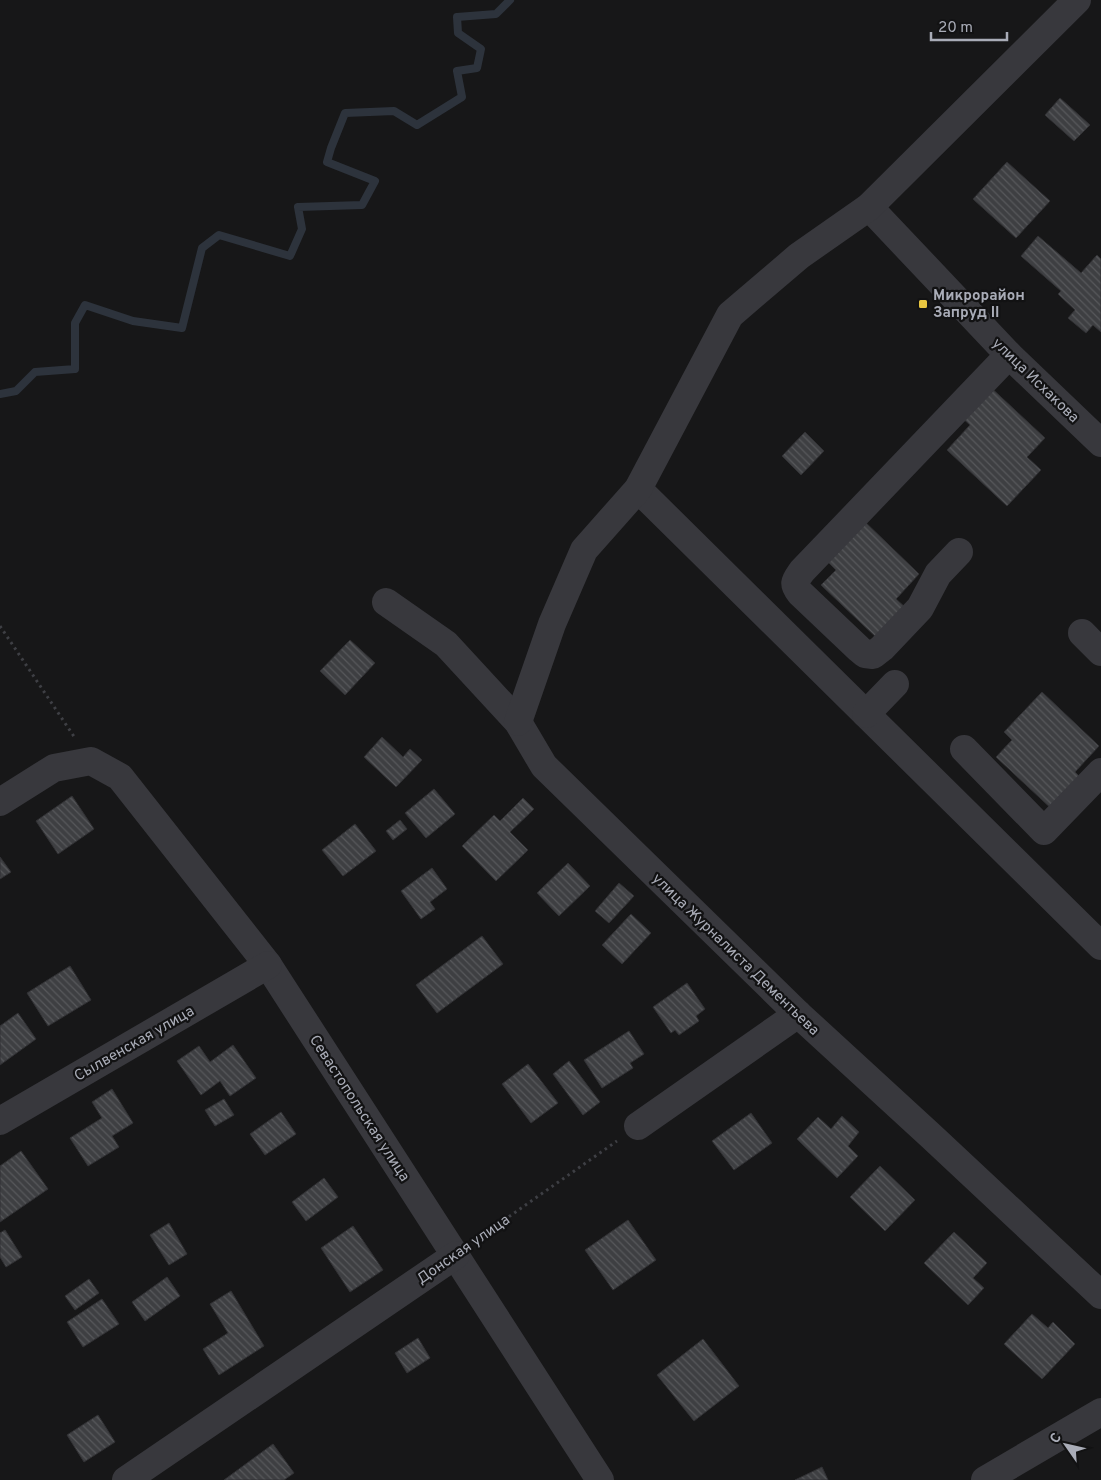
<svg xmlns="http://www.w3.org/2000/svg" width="1101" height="1480" font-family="Overpass,sans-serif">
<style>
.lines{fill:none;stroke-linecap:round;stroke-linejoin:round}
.stream{stroke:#2d333c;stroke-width:8}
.building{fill:url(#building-back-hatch);stroke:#313134}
.path{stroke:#3e3f44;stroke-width:3;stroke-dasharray:2.5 4;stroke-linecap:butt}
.minor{stroke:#38383d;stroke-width:28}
.poi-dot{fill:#e7c540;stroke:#121213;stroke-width:2}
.labels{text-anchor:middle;stroke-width:4.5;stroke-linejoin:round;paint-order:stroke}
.poi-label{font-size:15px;font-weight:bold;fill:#a9acb7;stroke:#121213;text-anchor:start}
.street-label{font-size:15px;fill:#a9acb7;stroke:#121213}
</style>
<defs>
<pattern id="building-back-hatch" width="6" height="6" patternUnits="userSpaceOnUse" patternTransform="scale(1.25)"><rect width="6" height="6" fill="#3e3f42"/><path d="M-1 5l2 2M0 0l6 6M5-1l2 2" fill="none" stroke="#57585b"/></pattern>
</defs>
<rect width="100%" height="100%" fill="#171718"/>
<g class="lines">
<polyline class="stream" points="0,394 16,391 35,372 75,369 75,323 85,305 133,321 182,328 202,248 219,235 290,256 302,229 298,207 362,205 375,181 327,162 331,148 345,113 394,111 417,125 462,97 457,71 477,68 481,49 458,33 457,17 496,14 510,0"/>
</g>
<g class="building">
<polygon points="1060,98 1090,125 1074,141 1045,115"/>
<polygon points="1007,162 1050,201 1016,238 973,199"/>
<polygon points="1038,236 1081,273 1097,255 1101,259 1101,332 1093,325 1086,333 1068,318 1075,310 1058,294 1061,291 1021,256"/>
<polygon points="987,384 1045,438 1027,457 1041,470 1007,506 947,450 970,425 959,415"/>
<polygon points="805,432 824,451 801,475 782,456"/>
<polygon points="862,519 919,574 896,599 907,609 878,639 821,585 836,570 824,558"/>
<polygon points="350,640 375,663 345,695 320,671"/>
<polygon points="1042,692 1099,746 1075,772 1084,781 1055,812 996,757 1012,740 1004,732"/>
<polygon points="382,737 403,757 410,749 422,760 396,787 364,757"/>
<polygon points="434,789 455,814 426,838 405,813"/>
<polygon points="72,796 94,829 58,854 36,821"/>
<polygon points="523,798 534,809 510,832 528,850 496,881 462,846 494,815 500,821"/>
<polygon points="400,820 407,829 393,840 386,831"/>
<polygon points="355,824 376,851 343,876 322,850"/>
<polygon points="0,857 11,872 0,879"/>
<polygon points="568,863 590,886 559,916 537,893"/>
<polygon points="432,868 447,889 430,902 435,909 421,919 401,891"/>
<polygon points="619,883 634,896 609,923 595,911"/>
<polygon points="631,914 651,933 622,964 602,945"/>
<polygon points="482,936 503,964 437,1013 416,985"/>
<polygon points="70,966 91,1000 48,1026 27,993"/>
<polygon points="687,983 705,1009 696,1016 699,1021 679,1035 675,1030 671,1033 653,1007"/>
<polygon points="18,1013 36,1039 0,1065 0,1026"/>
<polygon points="629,1031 644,1054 630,1063 633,1068 602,1088 584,1060"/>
<polygon points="233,1045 256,1078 230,1096 220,1081 201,1095 177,1061 199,1046 210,1062"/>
<polygon points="569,1061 600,1102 583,1115 553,1074"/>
<polygon points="528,1064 558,1103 531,1123 502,1084"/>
<polygon points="112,1089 133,1123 112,1136 119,1147 88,1166 70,1138 102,1118 92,1102"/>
<polygon points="224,1099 234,1115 215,1126 205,1110"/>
<polygon points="281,1112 296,1134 265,1155 250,1134"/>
<polygon points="751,1113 772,1143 734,1170 712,1141"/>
<polygon points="842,1116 859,1132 848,1146 858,1156 837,1178 797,1139 818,1117 831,1129"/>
<polygon points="21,1151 48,1189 0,1222 0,1166"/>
<polygon points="880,1166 915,1200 885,1231 850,1197"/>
<polygon points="324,1178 338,1197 306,1221 292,1202"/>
<polygon points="628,1220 656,1260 613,1290 585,1250"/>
<polygon points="169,1223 187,1254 169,1265 150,1235"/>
<polygon points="353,1226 383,1270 350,1292 321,1248"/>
<polygon points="5,1230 22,1257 6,1267 0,1257 0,1233"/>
<polygon points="954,1232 987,1263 973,1278 984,1288 968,1305 924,1263"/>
<polygon points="167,1277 180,1296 145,1321 132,1302"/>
<polygon points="89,1279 99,1293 75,1310 65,1296"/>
<polygon points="231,1291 264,1346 219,1375 203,1349 228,1333 210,1304"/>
<polygon points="102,1299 119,1324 83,1347 67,1322"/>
<polygon points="1032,1314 1048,1328 1053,1322 1075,1344 1042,1379 1004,1344"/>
<polygon points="418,1338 430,1358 407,1373 395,1353"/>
<polygon points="703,1339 739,1386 694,1421 657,1375"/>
<polygon points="98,1415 115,1442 84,1462 67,1435"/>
<polygon points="273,1444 294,1473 284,1480 224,1480"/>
<polygon points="822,1467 828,1480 795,1480"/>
</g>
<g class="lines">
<g class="path">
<polyline points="0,626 75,738"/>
<polyline points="477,1239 617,1141"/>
</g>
<g class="minor">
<polyline points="869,207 1009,355 1101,443"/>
<polyline points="638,489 1101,946"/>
<path d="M959 552 938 574 920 608 882 648 873 655 865 654 859 649 800 593C792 583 795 581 802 571L1009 355"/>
<polyline points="386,602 446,644 518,722 544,766 798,1014 931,1136 1101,1295"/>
<polyline points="1082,633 1101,652"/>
<polyline points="866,714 895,684"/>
<polyline points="518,722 552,624 584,550 638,489 730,315 799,256 869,207 1077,0"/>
<polyline points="964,749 1044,831 1101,772"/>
<polyline points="0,802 54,768 91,761 120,777 268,965 600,1480"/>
<polyline points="0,1121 268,965"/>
<polyline points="638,1126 798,1014"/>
<polyline points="126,1480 456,1255"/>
<polyline points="985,1480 1101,1412"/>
</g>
</g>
<rect class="poi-dot" x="918" y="299" width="10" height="10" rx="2.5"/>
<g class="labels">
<g class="poi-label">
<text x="933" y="300">Микрорайон<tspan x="933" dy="17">Запруд II</tspan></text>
</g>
<g class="street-label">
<text transform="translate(1036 380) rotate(44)" y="5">улица Исхакова</text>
<text transform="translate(736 954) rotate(44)" y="5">улица Журналиста Дементьева</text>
<text transform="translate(134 1043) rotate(-30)" y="5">Сылвенская улица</text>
<text transform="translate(360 1108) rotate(57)" y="5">Севастопольская улица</text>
<text transform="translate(463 1249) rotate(-35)" y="5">Донская улица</text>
</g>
</g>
<g transform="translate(1066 1445) rotate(304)" stroke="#121213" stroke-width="4" paint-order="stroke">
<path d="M0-4L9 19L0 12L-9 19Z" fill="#a9acb7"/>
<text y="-8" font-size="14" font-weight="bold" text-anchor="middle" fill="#a9acb7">С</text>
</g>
<path d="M931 32v8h76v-8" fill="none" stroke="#a9acb7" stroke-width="2.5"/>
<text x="938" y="32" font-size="15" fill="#a9acb7" stroke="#121213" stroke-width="4" paint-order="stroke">20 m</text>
</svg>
